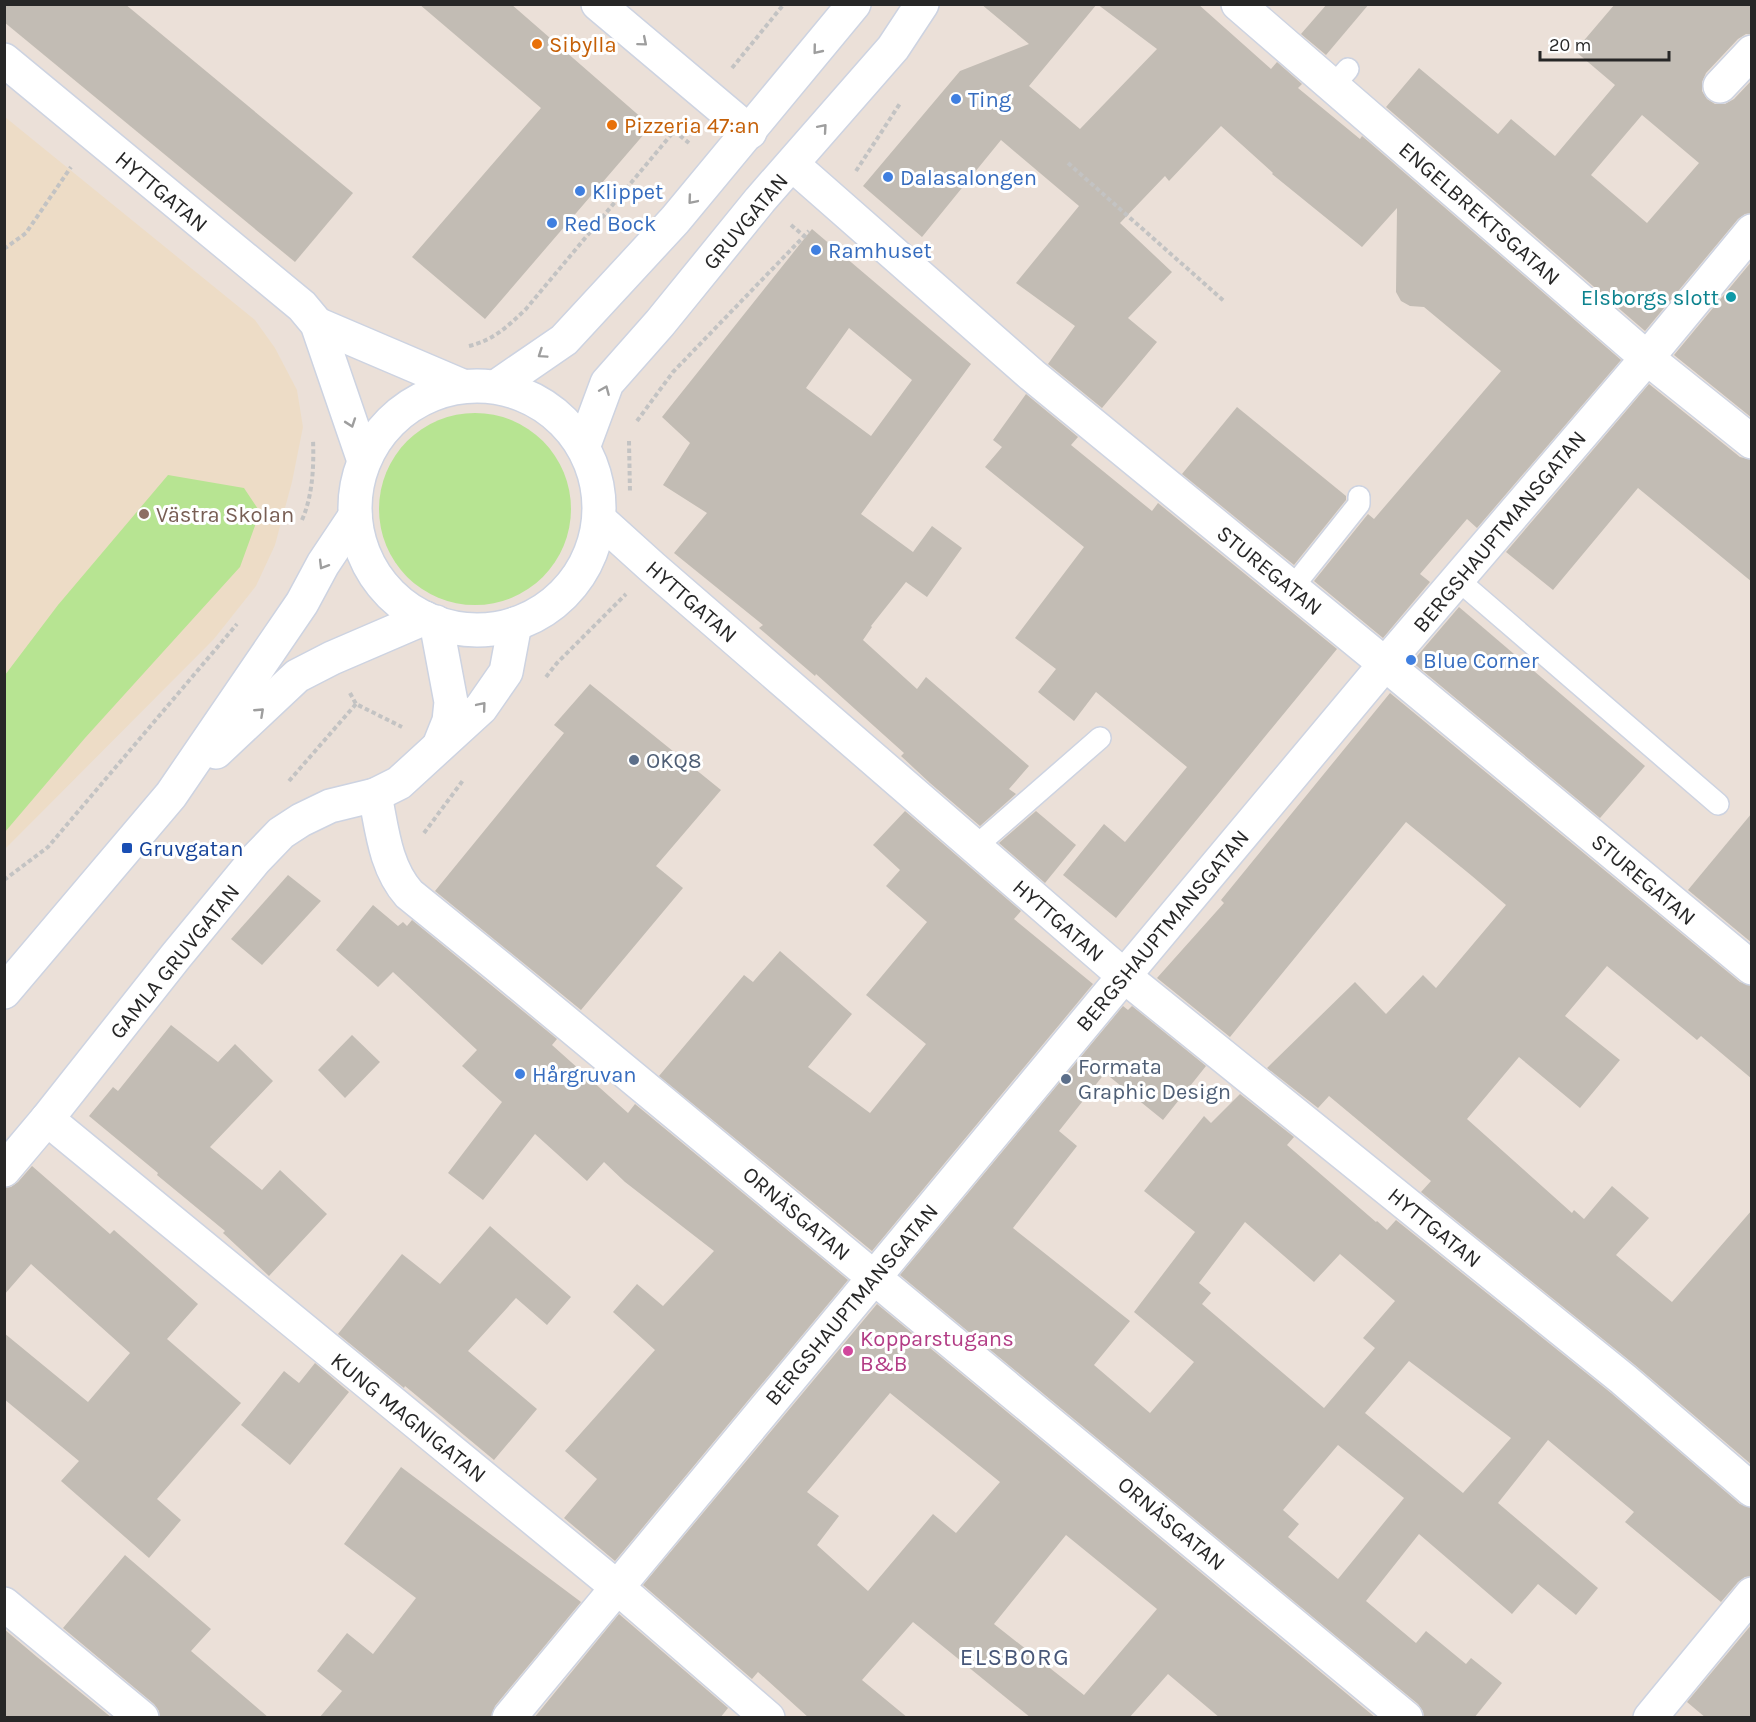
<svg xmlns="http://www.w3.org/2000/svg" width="1756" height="1722" font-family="Karla,sans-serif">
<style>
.education{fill:#eddcc6}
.green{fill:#b7e492}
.building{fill:#c2bcb4;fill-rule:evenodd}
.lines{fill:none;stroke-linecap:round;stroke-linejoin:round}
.lane-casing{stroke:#cdd3e1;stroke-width:24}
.street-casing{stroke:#cdd3e1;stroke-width:36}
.secondary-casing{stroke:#cdd3e1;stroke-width:36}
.path{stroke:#c3c3c3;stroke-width:4;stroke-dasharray:4.5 3;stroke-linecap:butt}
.lane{stroke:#fff;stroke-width:21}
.street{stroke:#fff;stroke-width:33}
.secondary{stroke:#fff;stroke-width:33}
.oneway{stroke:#9e9e9e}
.food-dot{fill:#e8710a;stroke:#fff;stroke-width:2}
.shop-dot{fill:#3f7fe0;stroke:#fff;stroke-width:2}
.culture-dot{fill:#0f9aa8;stroke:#fff;stroke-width:2}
.education-dot{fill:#8d6e63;stroke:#fff;stroke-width:2}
.service-dot{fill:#5c6f8a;stroke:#fff;stroke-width:2}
.transit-dot{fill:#1a4fb4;stroke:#fff;stroke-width:2}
.hotel-dot{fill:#d1479c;stroke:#fff;stroke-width:2}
.labels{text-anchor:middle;stroke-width:6;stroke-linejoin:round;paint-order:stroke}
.food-label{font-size:22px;fill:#c56008;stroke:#fff;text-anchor:start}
.shop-label{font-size:22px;fill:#366cbe;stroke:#fff;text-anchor:start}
.street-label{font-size:22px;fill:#272727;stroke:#fff}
.culture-label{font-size:22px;fill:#0d838f;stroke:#fff;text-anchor:end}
.education-label{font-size:22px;fill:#785e54;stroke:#fff;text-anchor:start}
.service-label{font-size:22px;fill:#4e5e75;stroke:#fff;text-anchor:start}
.transit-label{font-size:22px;fill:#164399;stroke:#fff;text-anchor:start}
.hotel-label{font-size:22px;fill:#b23c85;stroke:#fff;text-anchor:start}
.neighbourhood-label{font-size:24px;letter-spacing:1.5px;fill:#475678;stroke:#fff}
</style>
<rect width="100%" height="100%" fill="#ebe0d8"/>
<polygon class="education" points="5,117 255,320 275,348 297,390 303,427 292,482 275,545 256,586 214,639 5,849"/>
<g class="green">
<circle cx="475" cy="509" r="96"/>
<polygon points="168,475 244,488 260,512 240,567 85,738 5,832 5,675 58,605"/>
</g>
<g class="building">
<polygon points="4,4 125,4 353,193 295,262 4,22"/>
<polygon points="419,4 511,4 651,126 485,319 412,257 541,108"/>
<polygon points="981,4 1097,4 1029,86 1080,129 1157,49 1097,4 1198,4 1271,69 1277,62 1302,84 1298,88 1360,139 1362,136 1621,360 1477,528 1467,519 1420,574 1430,582 1383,638 1314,581 1368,514 1374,519 1501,371 1424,307 1410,306 1401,301 1396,292 1397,208 1362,247 1272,174 1273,173 1221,126 1169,181 1165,176 1120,223 1172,272 1128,318 1157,342 1102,408 1048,364 1075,326 1016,283 1079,206 1001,140 922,237 863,186 960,71 1029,44"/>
<polygon points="1327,4 1369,4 1326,55 1301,34"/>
<path d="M1615 4H1752V34H1746L1738 39 1706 73 1702 82V91L1707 99 1715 104H1725L1734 99 1752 80V213L1745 214 1738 219 1645 331 1386 107 1419 68 1498 134 1511 119 1555 156 1615 85 1575 51ZM1642 115 1699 163 1647 223 1591 175Z"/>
<path d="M812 229 971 364 861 514 913 552 932 526 962 548 927 597 906 582 871 626 872 627 863 640 917 689 926 677 1029 766 1009 789 1016 794 980 826 930 783 901 756 904 753 816 674 815 676 759 628 763 625 674 553 707 513 663 485 690 443 662 417ZM849 328 912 380 871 436 806 388Z"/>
<polygon points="1752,261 1752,418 1674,355"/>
<polygon points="1649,384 1740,457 1752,460 1752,582 1638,488 1553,590 1506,552"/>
<polygon points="1026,394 1078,437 1071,445 1152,511 1158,503 1337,649 1116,918 1063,875 1104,824 1125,842 1187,767 1096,692 1074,721 1038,692 1056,669 1015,638 1084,547 985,467 1002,447 993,440"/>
<polygon points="1237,407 1346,496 1346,500 1294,565 1182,474"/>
<polygon points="1459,607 1645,766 1600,818 1412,662"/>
<polygon points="590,684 721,790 656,866 683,888 581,1010 435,891 564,733 554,725"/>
<polygon points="1390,693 1740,982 1752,986 1752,1079 1701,1036 1697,1040 1607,966 1565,1016 1620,1060 1580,1108 1519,1057 1467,1119 1572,1213 1574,1210 1584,1219 1612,1186 1649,1218 1616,1255 1672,1302 1752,1210 1752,1465 1635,1365 1421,1192 1431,1181 1329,1096 1318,1108 1267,1068 1355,982 1386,1014 1423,975 1436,988 1506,905 1472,876 1406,822 1230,1037 1157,978 1224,903 1221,900"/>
<polygon points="905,811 1021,911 1014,919 1093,984 872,1251 659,1076 744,975 753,982 780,951 852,1014 808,1067 870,1113 926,1044 866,995 927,922 886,886 900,870 873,845"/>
<polygon points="1036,811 1076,845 1045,883 999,843"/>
<polygon points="1752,813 1752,943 1688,890"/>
<polygon points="288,875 321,901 262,965 231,939"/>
<polygon points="373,905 398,926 403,922 407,926 412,920 557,1039 552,1045 628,1113 635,1104 848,1280 615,1561 564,1518 597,1479 565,1451 655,1350 613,1312 637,1284 663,1306 714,1251 625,1182 604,1162 587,1181 535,1134 483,1200 448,1173 502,1102 462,1066 477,1050 393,972 378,987 336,950"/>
<path d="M1123 1006 1128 1010 1132 1006 1206 1066 1163 1120 1105 1073 1059 1131 1077 1146 1013 1228 1130 1321 1094 1365 1150 1413 1194 1362 1134 1312 1195 1232 1144 1191 1204 1116 1211 1123 1240 1094 1294 1137 1287 1145 1376 1222 1377 1221 1387 1230 1396 1220 1611 1393 1740 1504 1752 1508V1576L1745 1577 1738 1582 1721 1602 1625 1522 1634 1512 1548 1440 1498 1503 1598 1588 1576 1615 1538 1584 1512 1614 1419 1534 1366 1601 1416 1643 1426 1631 1466 1664 1471 1658 1502 1683 1474 1718H1424L1423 1711 1418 1704 900 1275ZM1245 1222 1314 1282 1340 1254 1395 1301 1363 1338 1375 1348 1324 1408 1202 1304 1211 1293 1199 1283ZM1409 1361 1511 1438 1463 1493 1365 1413ZM1338 1445 1404 1498 1338 1579 1288 1537 1299 1524 1283 1510Z"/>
<polygon points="171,1025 218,1062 235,1044 273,1081 210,1147 262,1190 280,1170 327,1214 269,1276 223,1233 225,1231 157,1175 158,1173 89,1116 113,1087 118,1091"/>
<polygon points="352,1035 380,1062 345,1098 318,1070"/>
<polygon points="32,1166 110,1234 114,1230 198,1304 167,1339 241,1403 157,1499 181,1520 149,1558 61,1481 79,1461 4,1399 4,1333 88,1402 130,1353 31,1264 4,1295 4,1188 11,1187 18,1182"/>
<polygon points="490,1226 571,1297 547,1325 516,1298 468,1351 537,1409 494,1460 405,1386 404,1388 338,1334 402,1254 440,1284"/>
<path d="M877 1304 1376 1718H1220L1168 1674 1129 1718H1031L913 1622 862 1680 908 1718H809L758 1672 752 1679 643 1585ZM890 1393 1000 1482 956 1533 933 1514 868 1591 817 1545 839 1516 807 1492ZM1066 1535 1157 1609 1084 1695 994 1624Z"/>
<polygon points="315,1363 349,1392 290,1465 241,1425 284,1371 299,1383"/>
<polygon points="401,1467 581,1602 495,1706 491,1718 319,1718 342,1691 317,1671 347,1633 373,1654 416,1598 344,1544"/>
<polygon points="125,1555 211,1629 191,1651 269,1718 160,1718 159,1711 154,1704 63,1628"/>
<polygon points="619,1614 728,1708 720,1718 534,1718"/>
<polygon points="1752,1624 1752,1718 1706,1718 1687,1702"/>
<polygon points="4,1629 37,1657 112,1718 4,1718"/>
</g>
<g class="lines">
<defs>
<g id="lane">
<polyline points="1333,86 1348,69"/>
<polyline points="1457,579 1718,804"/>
<polyline points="1292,588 1359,504 1359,497"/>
<polyline points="975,847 1100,738"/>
</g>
<g id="street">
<polyline points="598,4 750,132"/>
<polyline points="1238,4 1647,358 1752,442"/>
<polyline points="4,60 302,306 317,324 364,461"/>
<polyline points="1720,86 1752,52"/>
<polyline points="793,165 1032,375 1385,664 1752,968"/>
<polyline points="317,324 460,385"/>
<polyline points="600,520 652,567 1124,976 1623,1379 1752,1490"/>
<polyline points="436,622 451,702 449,721 439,746"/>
<path d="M375 795C382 829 385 867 409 894L499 967 1406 1718"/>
<polyline points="47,1119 618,1588 768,1718"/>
<polyline points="4,1170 47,1119 176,956 255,860 281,833 301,820 330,806 375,795 399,783 481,708 506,672 515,624"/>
<polyline points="4,1604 142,1718"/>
<polyline points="509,1718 1124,976 1385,664 1647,358 1752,231"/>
<polyline points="1650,1718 1752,1594"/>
</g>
<g id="secondary">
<circle cx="477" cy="508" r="122"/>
<polyline points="497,386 564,340 675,220 854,4"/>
<polyline points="584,445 607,383 660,323 760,200 893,48 922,4"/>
<polyline points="216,752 297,676 332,658 425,618"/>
<polyline points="4,992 171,795 302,603 323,564 355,516"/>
</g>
</defs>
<use href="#lane" class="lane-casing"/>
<use href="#street" class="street-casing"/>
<use href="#secondary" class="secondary-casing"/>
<g class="path">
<polyline points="732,68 784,4"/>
<polyline points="674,131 689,143"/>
<polyline points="1068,163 1224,301"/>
<polyline points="856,171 901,102"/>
<polyline points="791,225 804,236"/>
<polyline points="4,249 26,233 71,167"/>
<path d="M469 346C494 340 508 326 526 309L680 124"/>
<polyline points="637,421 673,372 809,231"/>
<polyline points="629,441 630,493"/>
<path d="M302 520C313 495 314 465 313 439"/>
<polyline points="546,677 557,663 626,594"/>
<polyline points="350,693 356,704 402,727"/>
<polyline points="289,781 356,704"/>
<polyline points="424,833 464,779"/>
<polyline points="4,880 48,847 237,624"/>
</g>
<use href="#lane" class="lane"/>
<use href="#street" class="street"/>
<use href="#secondary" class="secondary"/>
</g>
<defs><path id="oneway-chevron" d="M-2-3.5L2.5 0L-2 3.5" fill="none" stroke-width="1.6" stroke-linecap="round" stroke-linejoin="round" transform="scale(1.5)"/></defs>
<g class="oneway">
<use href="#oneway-chevron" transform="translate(643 42) rotate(40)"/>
<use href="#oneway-chevron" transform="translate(817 50) rotate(129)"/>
<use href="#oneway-chevron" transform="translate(823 128) rotate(-49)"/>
<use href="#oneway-chevron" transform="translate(692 200) rotate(130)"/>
<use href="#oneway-chevron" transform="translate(542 354) rotate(146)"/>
<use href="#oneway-chevron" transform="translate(605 390) rotate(-67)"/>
<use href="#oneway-chevron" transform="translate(351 423) rotate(71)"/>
<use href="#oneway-chevron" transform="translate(323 565) rotate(121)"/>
<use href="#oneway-chevron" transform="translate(482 706) rotate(-50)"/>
<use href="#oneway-chevron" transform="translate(260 712) rotate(-43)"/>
</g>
<g class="food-dot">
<circle cx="537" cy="44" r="6"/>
<circle cx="612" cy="125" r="6"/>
</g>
<g class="shop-dot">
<circle cx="956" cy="99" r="6"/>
<circle cx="888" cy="177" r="6"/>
<circle cx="580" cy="191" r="6"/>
<circle cx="552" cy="223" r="6"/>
<circle cx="816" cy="250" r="6"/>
<circle cx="1411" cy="660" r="6"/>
<circle cx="520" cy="1074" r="6"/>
</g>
<circle class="culture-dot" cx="1731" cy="297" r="6"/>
<circle class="education-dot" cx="144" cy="514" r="6"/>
<g class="service-dot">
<circle cx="634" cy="760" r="6"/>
<circle cx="1066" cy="1079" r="6"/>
</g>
<rect class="transit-dot" x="121" y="842" width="12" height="12" rx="3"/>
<circle class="hotel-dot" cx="848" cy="1351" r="6"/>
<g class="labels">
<g class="food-label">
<text x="549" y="52">Sibylla</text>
<text x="624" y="133">Pizzeria 47:an</text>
</g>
<g class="shop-label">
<text x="968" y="107">Ting</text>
<text x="900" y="185">Dalasalongen</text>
<text x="592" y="199">Klippet</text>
<text x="564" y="231">Red Bock</text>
<text x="828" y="258">Ramhuset</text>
<text x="1423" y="668">Blue Corner</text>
<text x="532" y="1082">Hårgruvan</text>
</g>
<g class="street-label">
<text transform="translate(162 191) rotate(40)" y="8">HYTTGATAN</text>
<text transform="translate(1480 213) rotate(41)" y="8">ENGELBREKTSGATAN</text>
<text transform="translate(745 221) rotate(-50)" y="8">GRUVGATAN</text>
<text transform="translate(1499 531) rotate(-50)" y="8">BERGSHAUPTMANSGATAN</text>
<text transform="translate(1270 570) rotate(39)" y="8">STUREGATAN</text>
<text transform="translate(692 601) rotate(41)" y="8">HYTTGATAN</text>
<text transform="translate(1644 879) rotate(40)" y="8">STUREGATAN</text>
<text transform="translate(1059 920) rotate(41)" y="8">HYTTGATAN</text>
<text transform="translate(1162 930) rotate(-50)" y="8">BERGSHAUPTMANSGATAN</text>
<text transform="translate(174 961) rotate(-51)" y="8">GAMLA GRUVGATAN</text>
<text transform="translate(797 1213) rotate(40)" y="8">ORNÄSGATAN</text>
<text transform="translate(1435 1227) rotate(39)" y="8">HYTTGATAN</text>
<text transform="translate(851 1304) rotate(-50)" y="8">BERGSHAUPTMANSGATAN</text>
<text transform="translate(409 1417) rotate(39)" y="8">KUNG MAGNIGATAN</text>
<text transform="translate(1172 1523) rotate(40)" y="8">ORNÄSGATAN</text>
</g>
<g class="culture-label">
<text x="1719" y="305">Elsborgs slott</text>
</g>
<g class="education-label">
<text x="156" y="522">Västra Skolan</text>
</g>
<g class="service-label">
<text x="646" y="768">OKQ8</text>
<text x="1078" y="1074">Formata<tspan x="1078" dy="25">Graphic Design</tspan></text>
</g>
<g class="transit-label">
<text x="139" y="856">Gruvgatan</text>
</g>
<g class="hotel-label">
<text x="860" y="1346">Kopparstugans<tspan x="860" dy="25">B&amp;B</tspan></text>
</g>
<g class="neighbourhood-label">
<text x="1015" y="1665">ELSBORG</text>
</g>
</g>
<rect width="1756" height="1722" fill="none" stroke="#272727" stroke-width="12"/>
<path d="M1540 51v9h129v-9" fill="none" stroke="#272727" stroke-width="3"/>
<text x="1549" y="51" font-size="18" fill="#272727" stroke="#ffffff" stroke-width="4.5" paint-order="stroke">20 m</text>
</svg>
